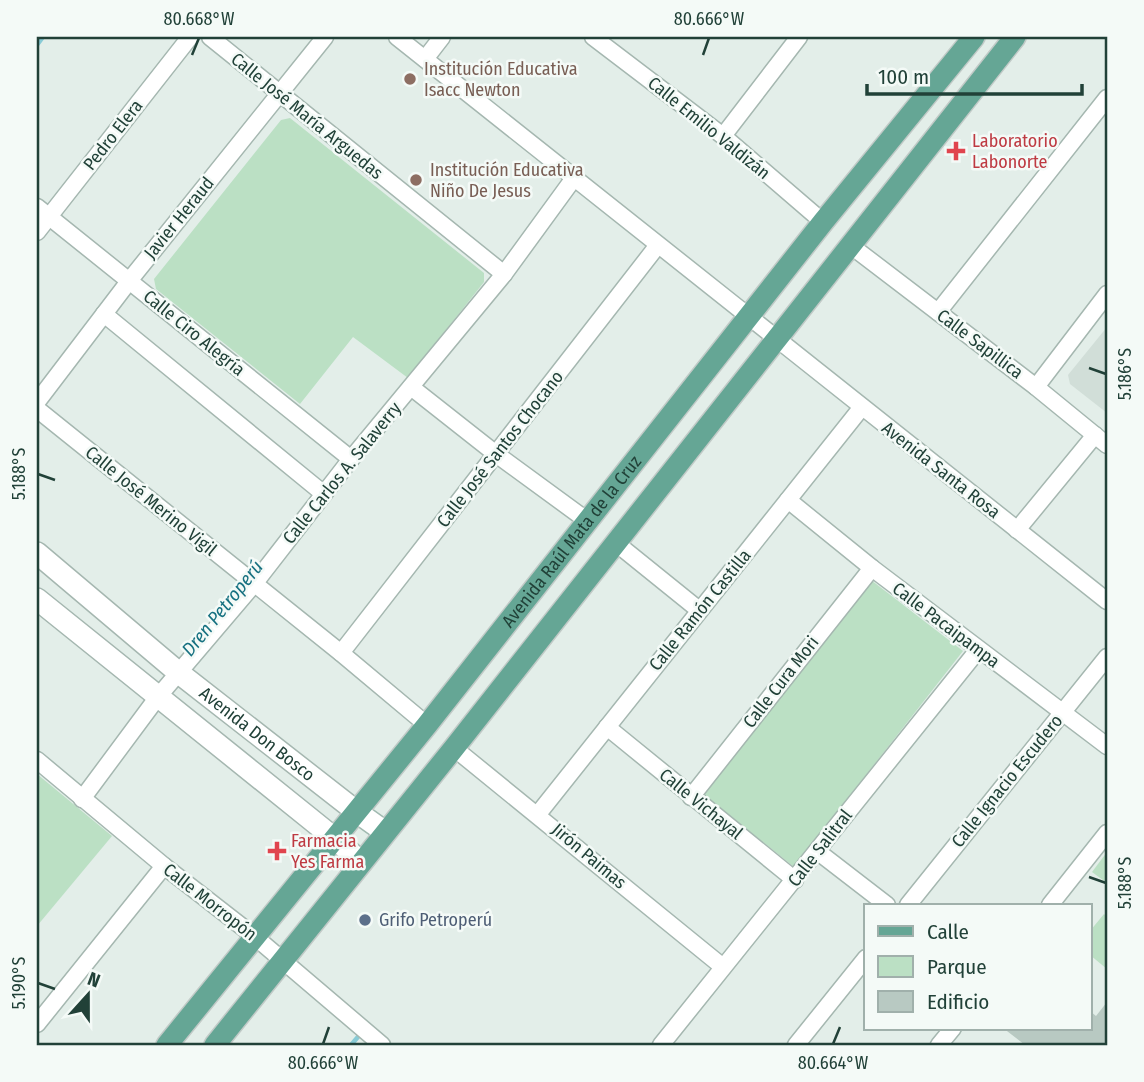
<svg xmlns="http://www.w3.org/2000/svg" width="1144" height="1082" font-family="'Fira Sans Condensed',sans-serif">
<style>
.built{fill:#d1ded8}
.green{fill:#bbe0c4}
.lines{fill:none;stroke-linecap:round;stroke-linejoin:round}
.stream{stroke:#88cbd6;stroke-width:4.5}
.building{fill:#b8c9c2}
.minor-casing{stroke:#a5b7b0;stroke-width:19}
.tertiary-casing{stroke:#a5b7b0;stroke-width:24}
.secondary-casing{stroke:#a1bab1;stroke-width:24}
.primary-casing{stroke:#c1cac7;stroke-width:24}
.minor{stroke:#fff;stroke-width:16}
.tertiary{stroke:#fff;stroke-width:21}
.secondary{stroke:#fff;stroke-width:21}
.primary{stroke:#65a695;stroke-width:21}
.ticks{fill:none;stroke:#214138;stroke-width:2.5}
.education-dot{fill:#8d6e63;stroke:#f4faf7;stroke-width:2.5}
.health-dot{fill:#e0444e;stroke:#f4faf7;stroke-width:2.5}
.service-dot{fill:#5c6f8a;stroke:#f4faf7;stroke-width:2.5}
.labels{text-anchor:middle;stroke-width:5;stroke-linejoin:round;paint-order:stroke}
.education-label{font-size:18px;fill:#785e54;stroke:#f4faf7;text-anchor:start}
.street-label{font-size:18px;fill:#214138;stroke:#f4faf7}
.health-label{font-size:18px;fill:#be3a42;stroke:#f4faf7;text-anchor:start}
.service-label{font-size:18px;fill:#4e5e75;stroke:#f4faf7;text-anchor:start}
.water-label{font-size:19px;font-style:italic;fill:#177181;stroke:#f4faf7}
.neatline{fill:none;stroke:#214138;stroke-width:2.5}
.ticks-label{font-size:18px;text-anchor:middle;fill:#214138}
</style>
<rect width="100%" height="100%" fill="#e3eee9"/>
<polygon class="built" points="1107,327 1107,413 1070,384 1068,375"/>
<g class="green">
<polygon points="290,118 484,273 484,282 408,378 353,337 300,404 156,289 154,279 281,120"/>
<polygon points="871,580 963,651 794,867 703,794"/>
<polygon points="37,774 112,836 37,926"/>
<polygon points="1107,852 1107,883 1092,872"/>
<polygon points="1104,914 1107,917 1107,969 1090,955 1090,931"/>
</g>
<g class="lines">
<g class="stream">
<polyline points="37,45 43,37"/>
<polyline points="351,1045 363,1031"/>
</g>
</g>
<polygon class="building" points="1107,1002 1107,1040 1103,1045 1025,1045 1003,1028 1090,1028 1090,1011 1096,1016"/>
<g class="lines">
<defs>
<g id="minor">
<polyline points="210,37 504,274"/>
<polyline points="397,37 1107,601"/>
<polyline points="593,37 723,136 823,222"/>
<polyline points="425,59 442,37"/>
<polyline points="723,136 799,37"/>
<polyline points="37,207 351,459"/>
<polyline points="37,232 190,37"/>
<polyline points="850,245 1036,387 1107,445"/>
<polyline points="938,312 1107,98"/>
<polyline points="104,314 324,494"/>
<polyline points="411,387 496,454 589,522"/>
<polyline points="1036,387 1107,294"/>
<polyline points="37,402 133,276 325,37"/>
<polyline points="37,409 341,653 427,725"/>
<polyline points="788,500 872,568 1107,746"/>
<polyline points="1017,530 1095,435"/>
<polyline points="616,543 699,610"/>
<polyline points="341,653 658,245"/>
<polyline points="607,727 795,880"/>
<polyline points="454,748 723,967"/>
<polyline points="37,760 164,866 254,936 382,1045"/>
<polyline points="691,797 872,568"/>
<polyline points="82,799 157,698 254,584 351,459 504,274 574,178"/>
<polyline points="538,814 862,407"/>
<polyline points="817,851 887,905"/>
<polyline points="908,905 1107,657"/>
<polyline points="1050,905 1107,833"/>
<polyline points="37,1024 164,866"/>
<polyline points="661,1045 978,650"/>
<polyline points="796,1045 866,958"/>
<polyline points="939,1045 953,1028"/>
</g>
<g id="tertiary">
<path id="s1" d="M37 553 179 673 357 812"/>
<polyline points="37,599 334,838"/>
</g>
<g id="secondary">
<polyline points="357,812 385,832"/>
<polyline points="334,838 361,862"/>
</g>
<g id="primary">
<path id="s2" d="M167 1045 427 725 823 222 974 37"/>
<polyline points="215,1045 454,748 1015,37"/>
</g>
</defs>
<use href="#minor" class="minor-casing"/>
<use href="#tertiary" class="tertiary-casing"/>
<use href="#secondary" class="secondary-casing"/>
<use href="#primary" class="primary-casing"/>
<use href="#minor" class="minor"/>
<use href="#tertiary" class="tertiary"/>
<use href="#secondary" class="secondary"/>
<use href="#primary" class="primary"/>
</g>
<path class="ticks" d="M192 55 199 38M703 55 709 38M1089 368 1106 374M38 474 55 480M1089 877 1106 883M38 983 55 989M323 1044 329 1027M833 1044 840 1027"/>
<g class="education-dot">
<circle cx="410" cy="79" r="7"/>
<circle cx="416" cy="180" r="7"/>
</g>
<g class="health-dot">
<path d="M952.5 140.5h7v7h7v7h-7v7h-7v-7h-7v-7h7z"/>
<path d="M273.5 840.5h7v7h7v7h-7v7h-7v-7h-7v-7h7z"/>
</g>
<circle class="service-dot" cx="365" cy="920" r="7"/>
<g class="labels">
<g class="education-label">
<text x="424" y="75">Institución Educativa<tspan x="424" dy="21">Isacc Newton</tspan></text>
<text x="430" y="176">Institución Educativa<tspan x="430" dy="21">Niño De Jesus</tspan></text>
</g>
<g class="street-label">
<text transform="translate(307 116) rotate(39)" y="6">Calle José María Arguedas</text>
<text transform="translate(709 128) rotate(39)" y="6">Calle Emilio Valdizán</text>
<text transform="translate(113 135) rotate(-52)" y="6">Pedro Elera</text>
<text transform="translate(179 218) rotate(-51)" y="6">Javier Heraud</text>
<text transform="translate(194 333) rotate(39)" y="6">Calle Ciro Alegría</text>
<text transform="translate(980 344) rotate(37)" y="6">Calle Sapillica</text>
<text transform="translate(500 449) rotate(-52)" y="6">Calle José Santos Chocano</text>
<text transform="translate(941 470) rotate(38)" y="6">Avenida Santa Rosa</text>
<text transform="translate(342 473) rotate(-51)" y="6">Calle Carlos A. Salaverry</text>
<text transform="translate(151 501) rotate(39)" y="6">Calle José Merino Vigil</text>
<text dy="6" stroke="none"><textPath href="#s2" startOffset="646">Avenida Raúl Mata de la Cruz</textPath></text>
<text transform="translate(700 610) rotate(-51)" y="6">Calle Ramón Castilla</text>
<text transform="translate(946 625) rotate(37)" y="6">Calle Pacaipampa</text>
<text transform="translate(781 682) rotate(-52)" y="6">Calle Cura Mori</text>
<text dy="6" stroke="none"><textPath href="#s1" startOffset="285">Avenida Don Bosco</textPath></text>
<text transform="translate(1007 781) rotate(-51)" y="6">Calle Ignacio Escudero</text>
<text transform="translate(701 804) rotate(39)" y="6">Calle Vichayal</text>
<text transform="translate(820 848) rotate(-52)" y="6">Calle Salitral</text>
<text transform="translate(589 856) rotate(40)" y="6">Jirón Paimas</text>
<text transform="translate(210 902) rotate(38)" y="6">Calle Morropón</text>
</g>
<g class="health-label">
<text x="972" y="147">Laboratorio<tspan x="972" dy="21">Labonorte</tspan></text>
<text x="291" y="847">Farmacia<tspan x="291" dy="21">Yes Farma</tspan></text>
</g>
<g class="service-label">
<text x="379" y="926">Grifo Petroperú</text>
</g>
<g class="water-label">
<text transform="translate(222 608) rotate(-51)" y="7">Dren Petroperú</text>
</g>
</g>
<rect width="1144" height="1082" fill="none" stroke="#f4faf7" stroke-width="77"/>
<rect x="864" y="904" width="228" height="126" fill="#f4faf7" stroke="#a0b0ab" stroke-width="2"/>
<rect x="878" y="926" width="35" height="10" fill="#65a695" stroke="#a0b0ab" stroke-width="2"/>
<text x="927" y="939" font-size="21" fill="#214138">Calle</text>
<rect x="878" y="956" width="35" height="21" fill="#bbe0c4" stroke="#a0b0ab" stroke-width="2"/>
<text x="927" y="974" font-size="21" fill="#214138">Parque</text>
<rect x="878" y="991" width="35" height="21" fill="#b8c9c2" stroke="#a0b0ab" stroke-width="2"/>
<text x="927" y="1009" font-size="21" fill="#214138">Edificio</text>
<g transform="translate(88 995) rotate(21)" stroke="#f4faf7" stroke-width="5" paint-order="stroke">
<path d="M0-5L12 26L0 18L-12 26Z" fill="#214138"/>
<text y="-10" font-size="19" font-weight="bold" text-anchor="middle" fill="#214138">N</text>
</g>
<path d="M867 84v10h215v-10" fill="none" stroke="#214138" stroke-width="3.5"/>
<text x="878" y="84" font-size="21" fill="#214138" stroke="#f4faf7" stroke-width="5" paint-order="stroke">100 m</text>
<rect x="38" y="38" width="1068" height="1006" class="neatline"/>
<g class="ticks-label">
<text x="199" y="25">80.668°W</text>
<text x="709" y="25">80.666°W</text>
<text transform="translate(1125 374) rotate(-90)" y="6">5.186°S</text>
<text transform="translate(19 474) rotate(-90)" y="6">5.188°S</text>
<text transform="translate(1125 883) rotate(-90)" y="6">5.188°S</text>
<text transform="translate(19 983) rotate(-90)" y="6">5.190°S</text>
<text x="323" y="1069">80.666°W</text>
<text x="833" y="1069">80.664°W</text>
</g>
</svg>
